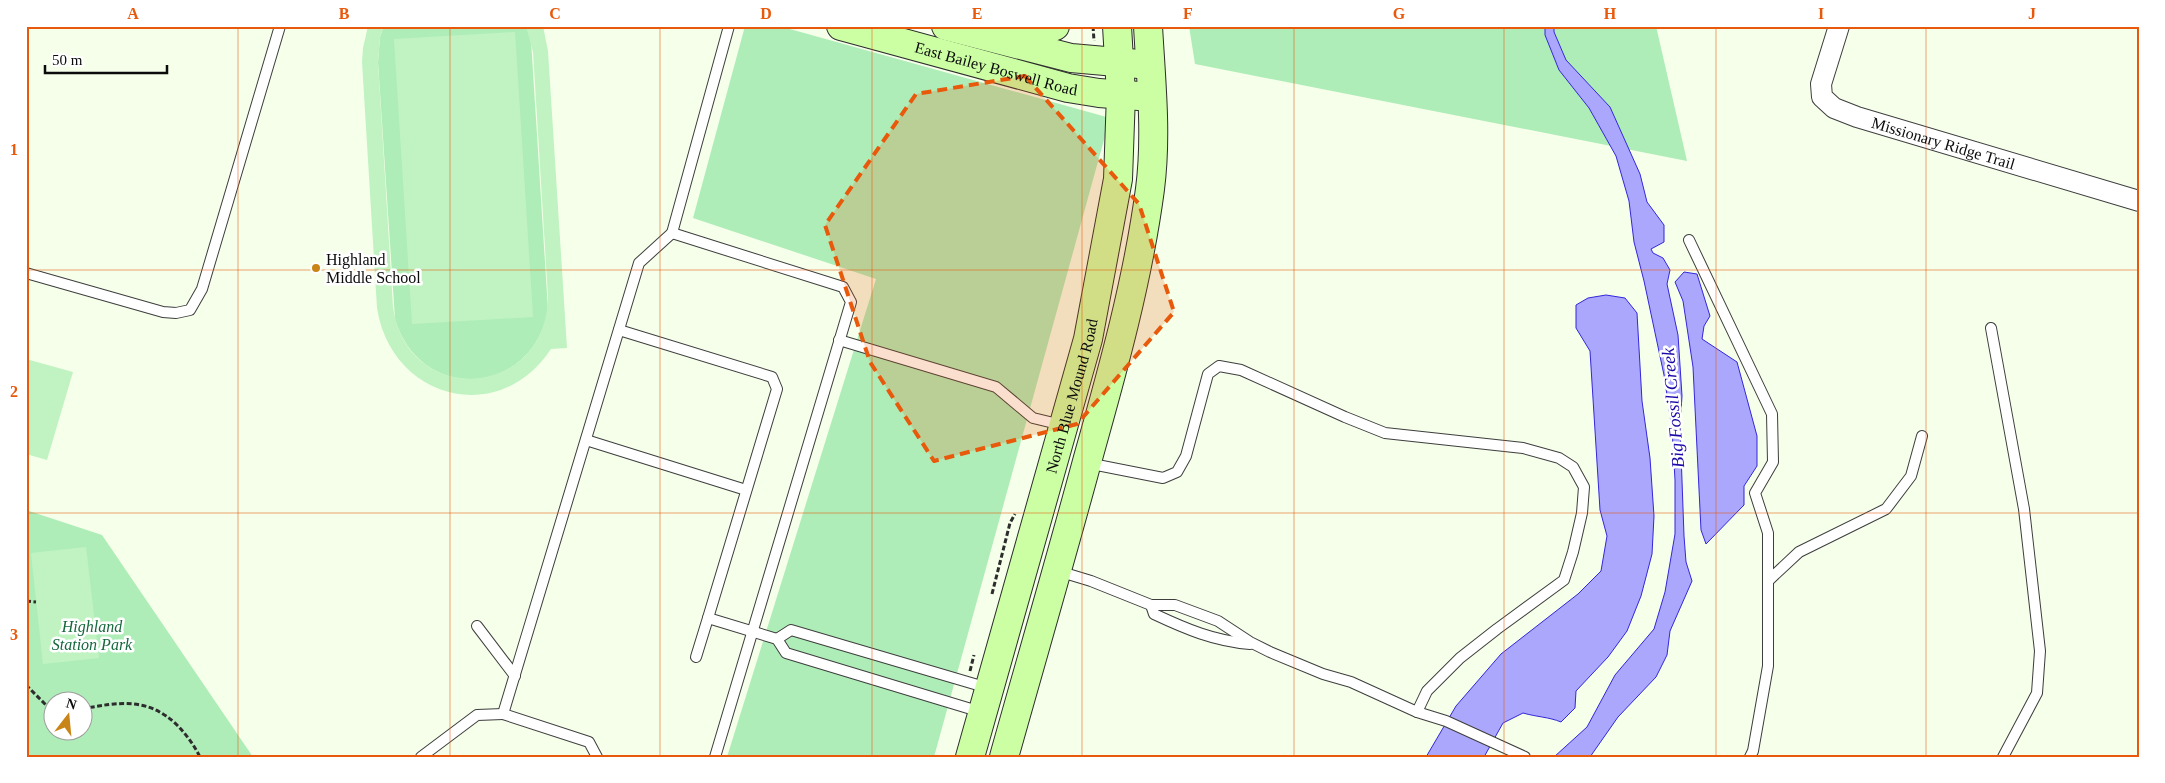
<svg xmlns="http://www.w3.org/2000/svg" width="2165" height="783" font-family="Georgia,serif">
<style>
.green{fill:#afedb8;fill-rule:evenodd}
.pitch{fill:#c1f3c2}
.water{fill:#aba7fc;stroke:#3327db}
.lines{fill:none;stroke-linecap:round;stroke-linejoin:round}
.service-casing{stroke:#3e3e3e;stroke-width:12}
.minor-casing{stroke:#3e3e3e;stroke-width:22}
.secondary-casing{stroke:#2d2d2d;stroke-width:30}
.path{stroke:#2d2d2d;stroke-width:3;stroke-dasharray:5 2.5;stroke-linecap:butt}
.service{stroke:#fff;stroke-width:10}
.minor{stroke:#fff;stroke-width:20}
.secondary{stroke:#ccffa4;stroke-width:28}
.marked{fill:#e8590c;fill-opacity:0.2;stroke:#e8590c;stroke-width:4;stroke-dasharray:10 6;stroke-linejoin:round}
.grid{fill:none;stroke:#e8590c;stroke-width:1;stroke-opacity:0.55}
.poi-dot{fill:#c88416;stroke:#fff;stroke-width:2}
.labels{text-anchor:middle;stroke-width:5;stroke-linejoin:round;paint-order:stroke}
.street-label{font-size:16px;fill:#0b0b0b;stroke:#fff}
.poi-label{font-size:16px;fill:#0b0b0b;stroke:#fff;text-anchor:start}
.park-label{font-size:16px;font-style:italic;fill:#16683c;stroke:#fff}
.water-label{font-size:18px;font-style:italic;fill:#1a09a8;stroke:#fff}
.neatline{fill:none;stroke:#e8590c;stroke-width:2}
.grid-label{font-size:16px;text-anchor:middle;font-weight:bold;fill:#e8590c}
</style>
<rect width="100%" height="100%" fill="#f5ffe9"/>
<g class="green">
<path d="M384 26H526L531 40 548 310C532 397 420 404 395 319L378 62 380 37Z"/>
<polygon points="745,26 779,26 1110,118 934,757 727,757 876,279 693,218"/>
<polygon points="1189,26 1656,26 1687,161 1195,64"/>
<path d="M26 510 102 535 253 757H26ZM52 700H82V730H52Z"/>
</g>
<g class="pitch">
<path d="M368 26H384L380 37 378 62 393 307C407 408 546 400 548 297L533 52 526 26H543L548 51 567 348 551 349C499 428 391 399 377 308L362 62 363 48Z"/>
<polygon points="515,32 533,317 412,324 394,39"/>
<polygon points="26,359 73,372 47,460 26,454"/>
<polygon points="86,547 99,658 43,664 31,553"/>
</g>
<g class="water">
<polygon points="1545,26 1554,26 1554,32 1566,60 1610,107 1640,174 1647,202 1664,225 1664,242 1651,249 1653,253 1663,258 1670,270 1667,284 1678,335 1682,396 1680,425 1684,536 1686,562 1692,581 1670,631 1667,655 1656,677 1618,717 1590,757 1554,757 1587,727 1615,675 1654,629 1665,592 1675,534 1675,480 1672,429 1664,375 1644,281 1634,242 1629,201 1616,156 1589,108 1559,70 1545,35"/>
<polygon points="1684,272 1697,274 1710,316 1704,326 1702,339 1737,362 1757,436 1757,466 1744,486 1744,505 1706,544 1701,530 1693,367 1683,301 1675,282"/>
<path d="M1606 295 1625 298 1637 313 1642 401 1650 458 1654 516 1652 554 1641 596 1627 631 1608 657 1576 691 1575 708 1561 722C1549 717 1537 717 1523 713L1503 723 1484 757H1426L1456 706 1501 654 1578 594 1601 571 1607 536 1600 510 1590 351 1576 328V305L1588 298Z"/>
</g>
<g class="lines">
<defs>
<g id="service">
<polyline points="1689,240 1772,414 1773,462 1755,493 1768,533 1768,581 1799,552 1886,509 1911,476 1922,436"/>
<polyline points="26,273 163,312 176,313 190,310 202,289 280,26"/>
<polyline points="1991,328 2024,509 2040,651 2037,693 2003,757"/>
<polyline points="619,330 772,377 777,389 708,618 777,639 786,653 981,712"/>
<polyline points="839,340 996,387 1033,418 1062,425"/>
<polyline points="586,440 746,490"/>
<polyline points="1058,571 1091,581 1151,605 1175,605 1218,621 1250,642 1270,652 1323,674 1351,682 1417,712 1427,691 1460,658 1497,629 1564,580 1573,552 1582,513 1584,487 1573,467 1559,458 1523,448 1385,433 1345,417 1241,370 1219,366 1208,374 1186,456 1177,472 1163,478 1087,463"/>
<path d="M1151 605 1154 614C1186 629 1214 641 1250 644"/>
<polyline points="477,626 515,676"/>
<polyline points="777,639 791,630 988,688"/>
<polyline points="696,657 708,618"/>
<polyline points="1417,712 1446,721 1525,757"/>
<polyline points="421,757 477,715 503,714"/>
<polyline points="597,757 589,742 503,714 639,263 672,233"/>
<polyline points="715,757 851,302 843,287 672,233 729,26"/>
<polyline points="1750,757 1753,751 1768,666 1768,581"/>
</g>
<g id="minor">
<path id="s1" d="M1839 26 1821 84 1822 97 1834 108 1857 117 2139 201"/>
</g>
<g id="secondary">
<path id="s2" d="M841 26 1068 88 1099 93 1139 96"/>
<polyline points="946,26 1071,58 1139,64"/>
<path d="M1006 34C1023 35 1039 34 1055 26"/>
<path id="s3" d="M970 757 1088 339 1118 179 1121 94 1117 26"/>
<path d="M1004 757C1032 657 1061 558 1088 458 1113 369 1138 280 1150 189 1157 135 1151 80 1148 26"/>
</g>
</defs>
<use href="#service" class="service-casing"/>
<use href="#minor" class="minor-casing"/>
<use href="#secondary" class="secondary-casing"/>
<g class="path">
<polyline points="1093,26 1094,41"/>
<polyline points="992,594 1010,523 1015,514"/>
<polyline points="26,601 36,602"/>
<polyline points="970,671 974,655"/>
<polyline points="26,685 52,711"/>
<path d="M82 709C119 702 148 697 177 725 186 734 194 745 200 757"/>
</g>
<use href="#service" class="service"/>
<use href="#minor" class="minor"/>
<use href="#secondary" class="secondary"/>
</g>
<path class="marked" d="M1025 76 1139 204 1174 312 1077 424 934 461 870 362 825 225 916 94Z"/>
<path class="grid" d="M238 26V757M450 26V757M660 26V757M872 26V757M1082 26V757M1294 26V757M1504 26V757M1716 26V757M1926 26V757M26 270H2139M26 513H2139"/>
<circle class="poi-dot" cx="316" cy="268" r="5"/>
<g class="labels">
<g class="street-label">
<text dy="6" stroke="none"><textPath href="#s2" startOffset="161">East Bailey Boswell Road</textPath></text>
<text dy="6" stroke="none"><textPath href="#s1" startOffset="205">Missionary Ridge Trail</textPath></text>
<text dy="6" stroke="none"><textPath href="#s3" startOffset="375">North Blue Mound Road</textPath></text>
</g>
<g class="poi-label">
<text x="326" y="265">Highland<tspan x="326" dy="18">Middle School</tspan></text>
</g>
<g class="park-label">
<text x="92" y="632">Highland<tspan x="92" dy="18">Station Park</tspan></text>
</g>
<g class="water-label">
<text transform="translate(1673 408) rotate(-95)" y="6">Big Fossil Creek</text>
</g>
</g>
<rect width="2165" height="783" fill="none" stroke="#ffffff" stroke-width="55"/>
<g transform="translate(68 716) rotate(16)"><circle r="24" fill="#ffffff" stroke="#9d9d9d"/>
<path d="M0-4L9 19L0 12L-9 19Z" fill="#c88416"/>
<text y="-8" font-size="14" font-weight="bold" text-anchor="middle" fill="#0b0b0b">N</text>
</g>
<path d="M45 65v8h122v-8" fill="none" stroke="#0b0b0b" stroke-width="2.5"/>
<text x="52" y="65" font-size="15" fill="#0b0b0b" stroke="#ffffff" stroke-width="4" paint-order="stroke">50 m</text>
<rect x="28" y="28" width="2110" height="728" class="neatline"/>
<g class="grid-label">
<text x="133" y="19">A</text>
<text x="344" y="19">B</text>
<text x="555" y="19">C</text>
<text x="766" y="19">D</text>
<text x="977" y="19">E</text>
<text x="1188" y="19">F</text>
<text x="1399" y="19">G</text>
<text x="1610" y="19">H</text>
<text x="1821" y="19">I</text>
<text x="2032" y="19">J</text>
<text x="14" y="155">1</text>
<text x="14" y="397">2</text>
<text x="14" y="640">3</text>
</g>
</svg>
